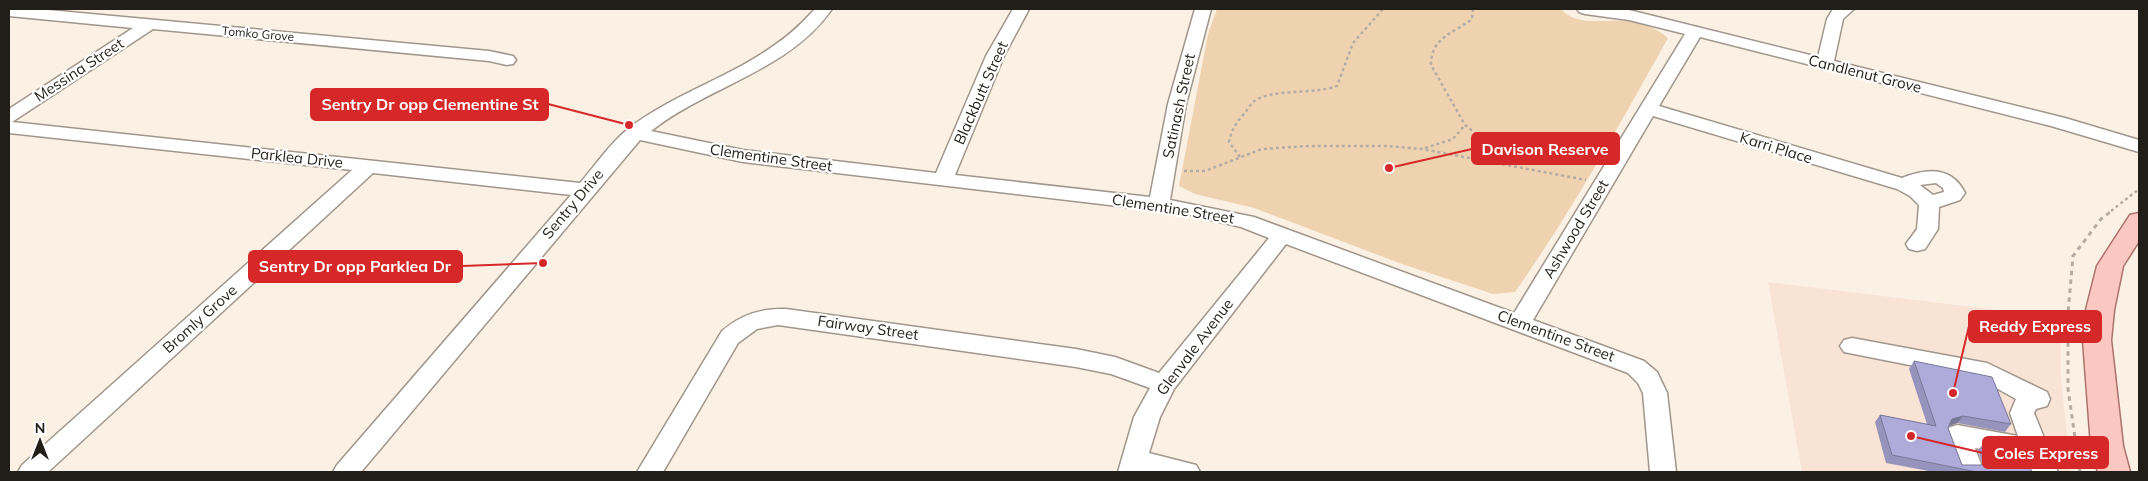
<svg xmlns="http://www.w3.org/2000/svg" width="2148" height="481" font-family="Mulish,sans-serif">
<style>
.commercial{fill:#f9e3d5}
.green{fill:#efd3b1}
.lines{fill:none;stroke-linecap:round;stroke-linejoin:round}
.minor-casing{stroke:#a0968b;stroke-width:3}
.major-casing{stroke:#ac736c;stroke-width:3}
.path-far1{stroke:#b5ada3;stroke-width:2.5;stroke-dasharray:3 3;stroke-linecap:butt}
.path{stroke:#b5ada3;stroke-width:3;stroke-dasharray:4.5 4.5;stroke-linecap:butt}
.minor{fill:#fff;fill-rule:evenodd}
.major{fill:#fac7c1;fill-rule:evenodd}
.wall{fill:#9693bc}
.shaded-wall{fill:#7a7899}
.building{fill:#aeabdb;stroke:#7a7899}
.labels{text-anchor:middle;stroke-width:4.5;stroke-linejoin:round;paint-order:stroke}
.far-street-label{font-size:12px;fill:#211d19;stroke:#fff}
.street-label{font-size:15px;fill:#211d19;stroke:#fff}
.leader{fill:none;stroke:#d62828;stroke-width:2}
.callout-dot{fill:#d62828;stroke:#fff;stroke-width:2}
.callout{fill:#d62828;stroke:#d62828;stroke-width:2}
.callout-label{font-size:16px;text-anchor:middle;font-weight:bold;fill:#fff}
</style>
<rect width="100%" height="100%" fill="#fbf0e4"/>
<polygon class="commercial" points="1768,282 2047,316 2061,322 2061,379 2071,472 1802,472"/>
<path class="green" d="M1217 9H1561C1576 27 1605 19 1625 21 1640 22 1657 28 1668 38 1620 124 1572 211 1515 292L1493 294 1402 264 1254 208 1195 194 1179 186 1208 34Z"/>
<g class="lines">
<defs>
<g id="minor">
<path d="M9 9H37L489 51 513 56 516 60 513 64 507 65 489 61 153 29 12 122 580 183C595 166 610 143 628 129 673 94 730 78 776 44 791 34 803 22 815 9H832C789 71 708 86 651 131L743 150 936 173 986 56 1013 9H1029L1004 56 955 175 1150 197 1168 104 1195 9H1211L1186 104 1170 200 1254 217 1514 313 1685 34 1629 20 1585 14 1579 12 1577 9 1629 10 1818 57 1827 19 1833 9H1854L1843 19 1834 61 2065 118 2139 140V152L2051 126 1700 37 1659 106 1902 178C1927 168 1952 166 1965 193L1960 200 1939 207 1938 229 1925 249 1917 251 1909 249 1906 244 1917 229 1919 205 1910 196 1897 189 1653 116 1533 320 1644 361 1657 372 1667 393 1676 472H1650L1643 393 1638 383 1628 373 1286 244 1174 389 1160 417 1149 453 1196 465 1200 472H1118L1134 417 1150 388 1111 374 1076 367 778 325 757 329 738 343 663 472H637L722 331C740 315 762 308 786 309L1076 349 1115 357 1159 373 1269 238 1241 227 1186 214 743 162 640 140 361 472H333L337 465 571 195 373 173 48 472H18L22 465 352 170 9 133V109L133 28 9 16ZM1936 183 1943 188 1944 192 1933 195 1920 185Z"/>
<polygon points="1852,338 1987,363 2047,392 2050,399 2047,406 2036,409 2034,413 2058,472 2032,472 2026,457 1975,448 1984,472 1958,472 1944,435 1948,428 1957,425 2018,436 2010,413 2016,399 1980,379 1844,352 1840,346 1844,340"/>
</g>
<polygon id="major" points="2139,213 2139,241 2123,266 2114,310 2111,340 2123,446 2130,472 2098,472 2091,446 2083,340 2086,310 2097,266 2130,215"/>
</defs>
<use href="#minor" class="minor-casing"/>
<use href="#major" class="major-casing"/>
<g class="path-far1">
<path d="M1473 9 1472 19C1453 34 1431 37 1431 65L1465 125 1483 139 1507 165"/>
<polyline points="1425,148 1453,139 1465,125"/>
<path d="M1240 157 1229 142C1231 131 1236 123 1243 115 1247 111 1249 106 1253 102 1270 88 1313 95 1337 86L1353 43 1383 9"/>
<polyline points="1184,171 1205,171 1262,149 1308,146 1386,146 1422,149 1586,180"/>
<polyline points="2111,211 2139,189"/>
</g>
<polyline class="path" points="2080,472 2068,389 2068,313 2073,256 2101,219 2113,210"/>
<use href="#minor" class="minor"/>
<use href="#major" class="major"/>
</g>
<polygon class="wall" points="1914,361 2011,424 2005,432 1957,423 1949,426 1948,428 1962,465 1983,465 1978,450 1984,443 2032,472 1934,472 1886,463 1875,422 1880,415 1927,424 1909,369"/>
<polygon class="shaded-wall" points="1963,416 1957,423 1946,427 1952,419"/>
<polygon class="building" points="1914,361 1992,377 2011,424 1963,416 1952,419 1948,428 1962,465 1992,465 1984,443 2022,450 2032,472 1977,472 1892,455 1880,415 1936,426"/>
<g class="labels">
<g class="far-street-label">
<text transform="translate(258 34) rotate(5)" y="4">Tomko Grove</text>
</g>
<g class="street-label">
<text transform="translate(79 70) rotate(-33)" y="5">Messina Street</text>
<text transform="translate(1865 74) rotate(14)" y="5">Candlenut Grove</text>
<text transform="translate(981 93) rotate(-66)" y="5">Blackbutt Street</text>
<text transform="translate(1179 106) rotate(-78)" y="5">Satinash Street</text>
<text transform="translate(1776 148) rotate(17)" y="5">Karri Place</text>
<text transform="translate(297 158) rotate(6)" y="5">Parklea Drive</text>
<text transform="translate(771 158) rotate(8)" y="5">Clementine Street</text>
<text transform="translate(573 204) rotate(-50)" y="5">Sentry Drive</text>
<text transform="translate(1173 209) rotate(9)" y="5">Clementine Street</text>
<text transform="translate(1576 229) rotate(-59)" y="5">Ashwood Street</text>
<text transform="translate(200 319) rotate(-42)" y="5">Bromly Grove</text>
<text transform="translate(868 328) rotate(8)" y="5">Fairway Street</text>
<text transform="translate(1556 336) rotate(20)" y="5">Clementine Street</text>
<text transform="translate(1195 347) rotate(-53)" y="5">Glenvale Avenue</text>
</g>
</g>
<path class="leader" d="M629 125L548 104M1389 168L1472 149M543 263L462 266M1953 393L1969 326M1911 436L1983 453"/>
<g class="callout-dot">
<circle cx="629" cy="125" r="5"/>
<circle cx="1389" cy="168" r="5"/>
<circle cx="543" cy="263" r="5"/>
<circle cx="1953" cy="393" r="5"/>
<circle cx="1911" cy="436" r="5"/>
</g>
<g class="callout">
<rect x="311" y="89" width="237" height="31" rx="5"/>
<rect x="1472" y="133" width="147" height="31" rx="5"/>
<rect x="249" y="251" width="213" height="31" rx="5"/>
<rect x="1969" y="311" width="132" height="31" rx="5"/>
<rect x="1983" y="437" width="125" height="31" rx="5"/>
</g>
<g class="callout-label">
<text x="430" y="110">Sentry Dr opp Clementine St</text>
<text x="1545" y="155">Davison Reserve</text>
<text x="355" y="272">Sentry Dr opp Parklea Dr</text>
<text x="2035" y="332">Reddy Express</text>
<text x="2046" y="459">Coles Express</text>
</g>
<rect width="2148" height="481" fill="none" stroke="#211d19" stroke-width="20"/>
<g transform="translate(40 441)" stroke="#ffffff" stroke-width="4" paint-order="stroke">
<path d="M0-4L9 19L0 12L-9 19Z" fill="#211d19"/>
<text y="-8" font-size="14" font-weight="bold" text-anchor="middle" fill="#211d19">N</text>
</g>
</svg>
